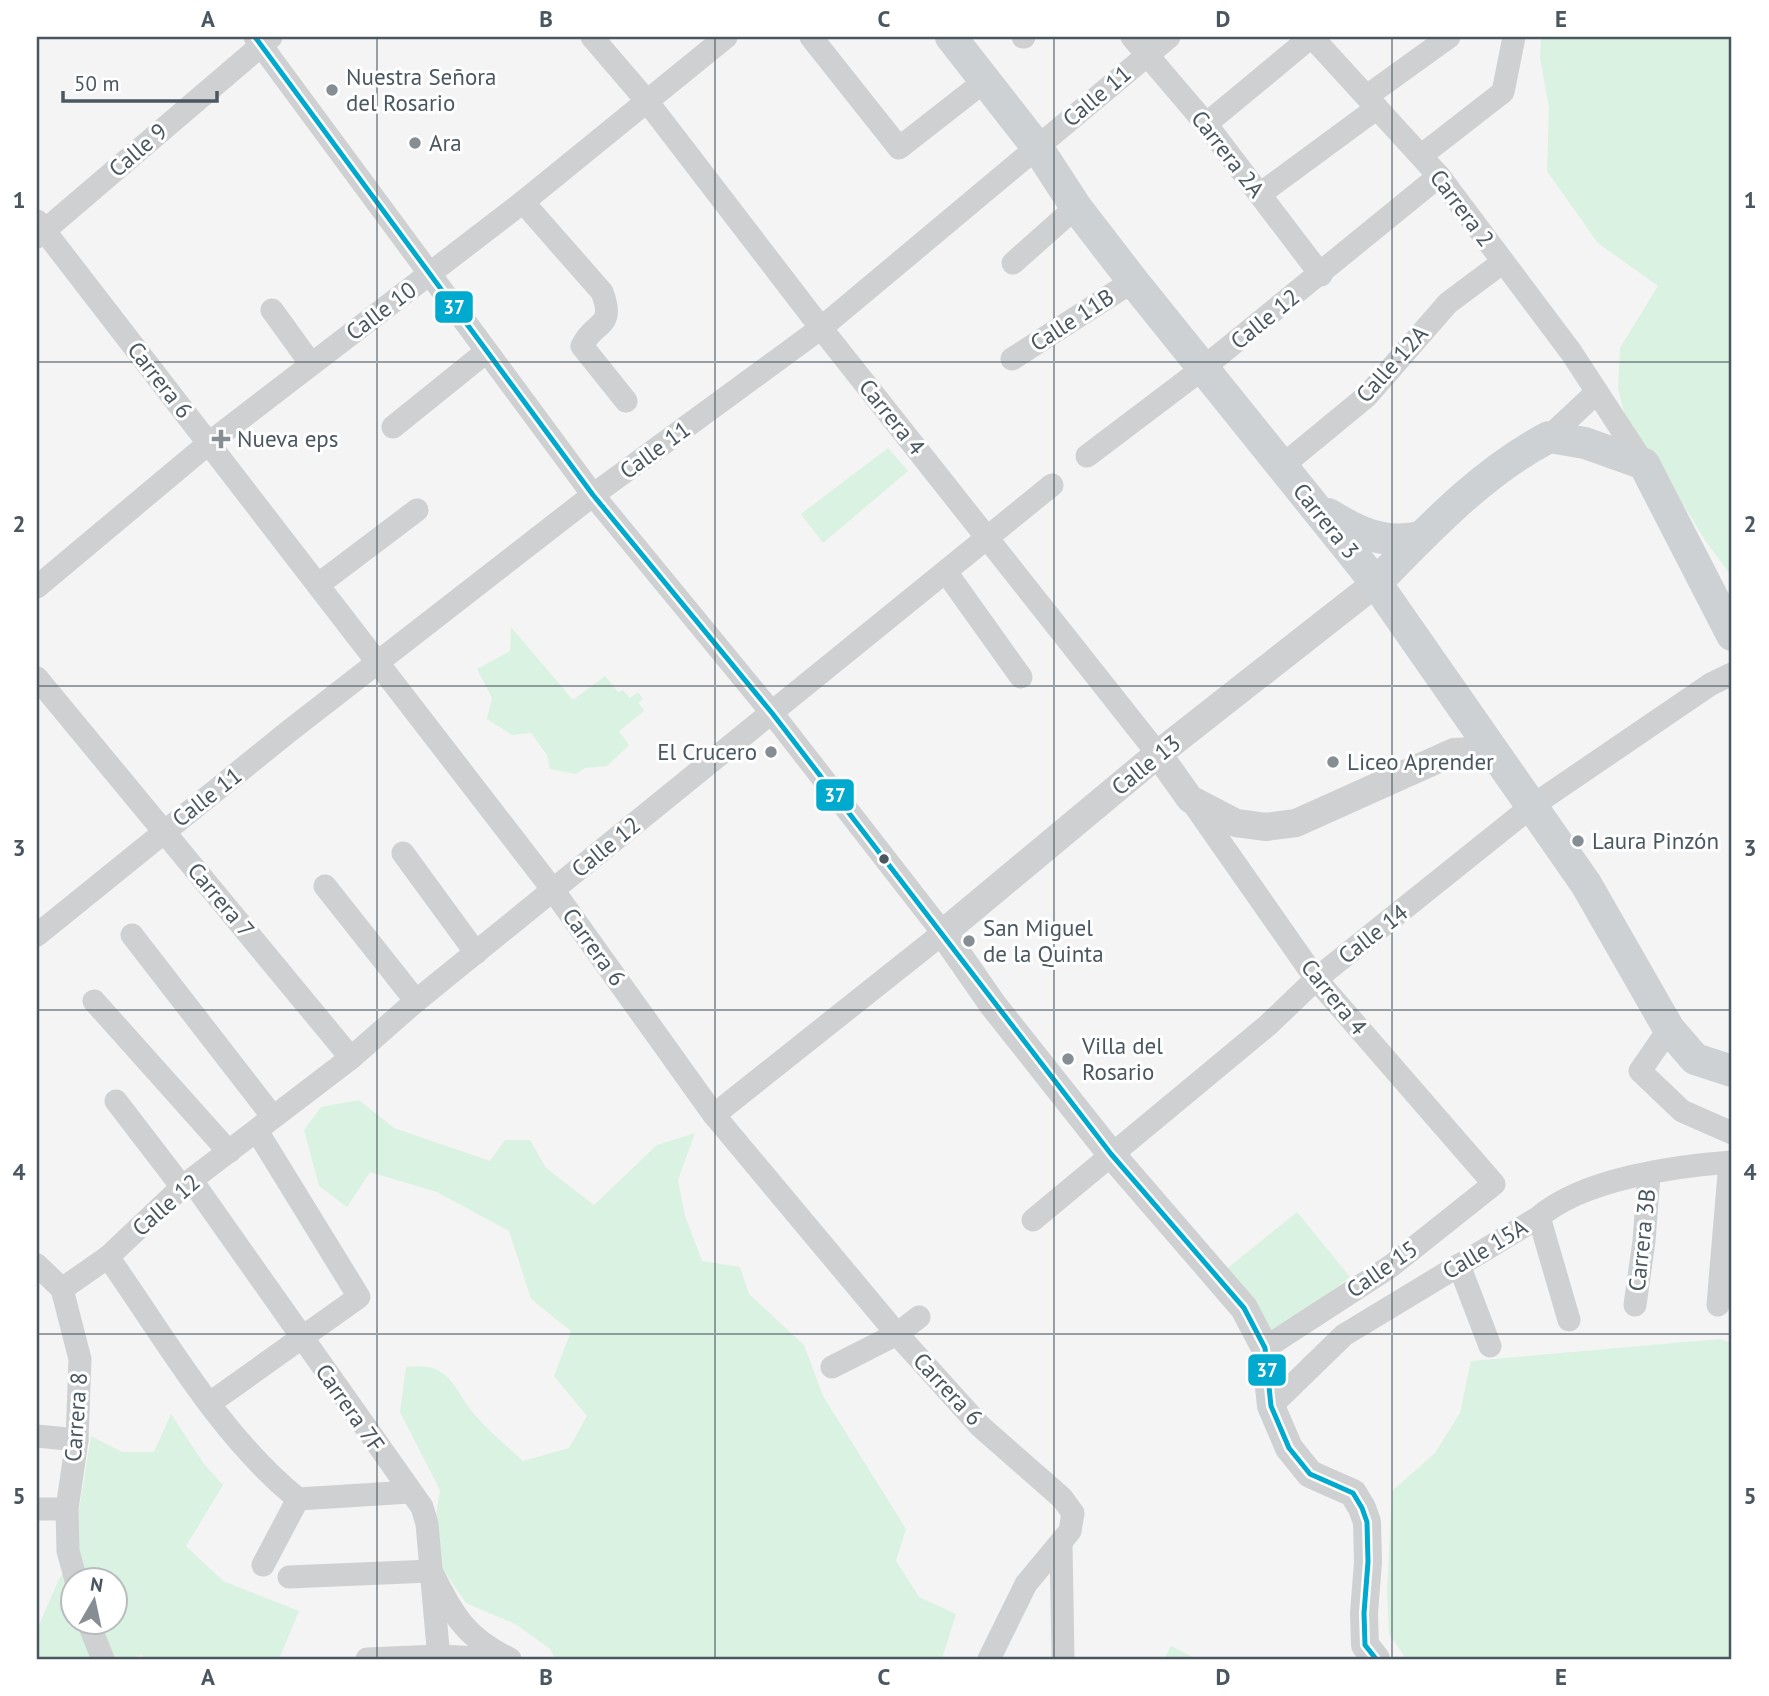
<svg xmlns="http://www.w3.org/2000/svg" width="1769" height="1696" font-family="'PT Sans',sans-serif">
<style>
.green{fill:#d9f2e1;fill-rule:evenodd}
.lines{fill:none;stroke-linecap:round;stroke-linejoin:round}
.minor{stroke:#ced0d2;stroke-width:23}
.tertiary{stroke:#ced0d2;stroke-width:28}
.secondary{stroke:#ced1d4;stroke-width:32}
.bus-1-casing{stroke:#fff;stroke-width:10}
.bus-1{stroke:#00a9ce;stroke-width:5}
.grid{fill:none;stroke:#4a5761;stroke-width:2;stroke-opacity:0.55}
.poi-dot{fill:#868e94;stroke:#fff;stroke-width:2.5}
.bus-dot{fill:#4a5761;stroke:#fff;stroke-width:2.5}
.labels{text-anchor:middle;stroke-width:6;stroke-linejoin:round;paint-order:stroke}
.poi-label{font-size:23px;fill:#4a5761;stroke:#fff;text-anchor:start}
.street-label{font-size:23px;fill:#4a5761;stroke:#fff}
.line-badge{stroke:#fff;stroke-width:2.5}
.badge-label{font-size:19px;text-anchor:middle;font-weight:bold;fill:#fff}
.neatline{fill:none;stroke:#4a5761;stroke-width:2.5}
.grid-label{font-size:23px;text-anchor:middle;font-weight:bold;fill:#4a5761}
</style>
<rect width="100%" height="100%" fill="#f4f4f4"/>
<g class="green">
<polygon points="1541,37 1732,37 1732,577 1705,540 1658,463 1627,423 1618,389 1620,348 1658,286 1598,243 1547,171 1549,107 1540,58"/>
<polygon points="888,448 908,471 823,543 801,514"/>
<polygon points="511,627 573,700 605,676 618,692 623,690 630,698 638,692 643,699 639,703 644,711 619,731 629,745 607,766 585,768 576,774 550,769 547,755 531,733 512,735 487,719 492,698 477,669 510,651"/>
<path d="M359 1100 394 1128 490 1161 505 1140H530L546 1168 594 1205 657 1145 695 1133 678 1180 685 1216 702 1261 740 1267 749 1294 804 1345 823 1396 906 1529 896 1561 919 1597 956 1614 942 1659H555L550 1649 517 1625 466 1603 439 1564 435 1522 440 1490 400 1412 406 1367C452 1362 451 1387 475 1415 489 1432 507 1446 523 1461L569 1448 587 1416 554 1376 571 1331 531 1299 509 1231 437 1192 370 1172 347 1207 319 1186 304 1130 321 1107Z"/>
<polygon points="1297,1212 1350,1277 1274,1334 1224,1271"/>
<polygon points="1720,1339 1732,1343 1732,1659 1406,1659 1389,1634 1387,1591 1392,1491 1435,1453 1460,1413 1471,1361"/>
<path d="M171 1414 204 1464 223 1485 186 1546 223 1581 299 1611 279 1659H145L141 1655 132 1659H39V1625L59 1579 71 1560 91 1436 122 1452H154ZM74 1580H116V1622H74Z"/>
<polygon points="1171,1646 1197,1659 1164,1659"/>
</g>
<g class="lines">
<g class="minor">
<polyline points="255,37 593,495 772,713 943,933 714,1115"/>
<polyline points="592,37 646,100 821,328 1158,754"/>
<polyline points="811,37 899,148 986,80"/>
<polyline points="1023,37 1024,37"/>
<polyline points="1132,37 1206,124 1321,275"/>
<polyline points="1312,37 1439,176 1571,352 1644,464"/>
<polyline points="1367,96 1449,37"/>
<polyline points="1206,124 1311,37"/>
<polyline points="1422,155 1503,92 1514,37"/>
<polyline points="1260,194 1377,108"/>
<path d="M523 202 602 292C616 329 594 320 582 346L626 401"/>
<polyline points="37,221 553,890 714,1115 897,1334 980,1426 1062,1498 1073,1513 1070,1531 1026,1584 989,1659"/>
<polyline points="37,237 271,37"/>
<polyline points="1013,263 1076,207"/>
<polyline points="272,310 311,364"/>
<polyline points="1012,359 1133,281"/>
<polyline points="393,427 486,352"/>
<polyline points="1549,437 1597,392"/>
<polyline points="1087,456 1202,369 1439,176"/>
<polyline points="1282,466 1367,396 1448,303 1503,262"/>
<polyline points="946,572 1021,677"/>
<polyline points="319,584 417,510"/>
<polyline points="37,587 209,443 523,202 726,37"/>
<polyline points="37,678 351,1058"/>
<polyline points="1190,799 1316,979 1494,1184 1391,1266 1265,1348"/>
<polyline points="403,853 476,953"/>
<polyline points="325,886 416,1001"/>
<polyline points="37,935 288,732 593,495 821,328 1169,37"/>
<polyline points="132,935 273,1117"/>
<polyline points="94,1001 229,1152"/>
<polyline points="1669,1029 1640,1071 1682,1111 1732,1133"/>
<polyline points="116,1101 182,1187"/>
<polyline points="192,1181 422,1507 427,1524 439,1659"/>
<polyline points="1539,1217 1569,1320"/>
<polyline points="1033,1220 1268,1025 1316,979 1532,806 1711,684 1732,674"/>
<path d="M108 1257C166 1339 219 1435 298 1499"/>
<polyline points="37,1265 62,1289 80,1359 77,1440 67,1509 68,1551 76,1580"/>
<polyline points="1459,1265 1490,1346"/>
<polyline points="62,1289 108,1257 182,1187 351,1058 416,1001 1052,485"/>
<polyline points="1635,1305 1644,1241 1649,1175"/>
<polyline points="1718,1305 1730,1162"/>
<polyline points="832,1367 897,1334 919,1317"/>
<polyline points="210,1403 359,1297 257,1131"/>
<path d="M1271 1406 1344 1335 1539 1217C1583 1179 1675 1166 1732 1162"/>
<polyline points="37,1436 77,1440"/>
<polyline points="37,1509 67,1509"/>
<polyline points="1061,1544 1063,1659"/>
<polyline points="263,1565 298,1499 410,1492"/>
<path d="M289 1577 431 1571C454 1615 464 1637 510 1659"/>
<polyline points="88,1622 103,1659"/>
<polyline points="367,1659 439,1656 503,1659"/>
</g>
<g class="tertiary">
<polyline points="1158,754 1190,799 1236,823 1266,827 1296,823 1454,752 1494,750"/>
<polyline points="1376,1659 1365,1645 1364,1613 1368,1562 1367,1522 1362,1508 1353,1493 1310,1474 1289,1448 1271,1406 1265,1348 1244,1308 1111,1154 993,1005 943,933 1158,754 1376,583"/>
</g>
<g class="secondary">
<polyline points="951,37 1037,147 1076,207 1133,281 1376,583 1586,884 1669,1029 1695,1059 1732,1071"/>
<path d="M1328 514C1359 533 1384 545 1421 537"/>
<path d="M1376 583C1428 530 1482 472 1549 437L1585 443 1644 464 1732 635"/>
</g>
<defs>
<polyline id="bus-1" points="255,37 593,495 772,713 1111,1154 1244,1308 1265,1348 1271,1406 1289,1448 1310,1474 1353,1493 1362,1508 1367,1522 1368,1562 1364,1613 1365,1645 1376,1659"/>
</defs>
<use href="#bus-1" class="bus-1-casing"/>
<use href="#bus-1" class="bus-1"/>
</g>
<path class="grid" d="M377 37V1659M715 37V1659M1054 37V1659M1392 37V1659M37 362H1732M37 686H1732M37 1010H1732M37 1334H1732"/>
<g class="poi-dot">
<circle cx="332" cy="90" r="7"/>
<circle cx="415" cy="143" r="7"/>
<path d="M217.5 428.5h7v7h7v7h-7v7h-7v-7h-7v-7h7z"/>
<circle cx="771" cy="752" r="7"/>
<circle cx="1333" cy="762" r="7"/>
<circle cx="1578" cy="841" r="7"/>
<circle cx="969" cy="941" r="7"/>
<circle cx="1068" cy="1059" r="7"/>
</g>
<circle class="bus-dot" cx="884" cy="859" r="6"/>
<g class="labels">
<g class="poi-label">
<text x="346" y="85">Nuestra Señora<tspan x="346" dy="26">del Rosario</tspan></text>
<text x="429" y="151">Ara</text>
<text x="237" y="447">Nueva eps</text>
<text x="757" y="760" text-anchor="end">El Crucero</text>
<text x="1347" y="770">Liceo Aprender</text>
<text x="1592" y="849">Laura Pinzón</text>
<text x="983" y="936">San Miguel<tspan x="983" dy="26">de la Quinta</tspan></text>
<text x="1082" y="1054">Villa del<tspan x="1082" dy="26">Rosario</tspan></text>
</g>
<g class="street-label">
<text transform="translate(1097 96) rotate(-40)" y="8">Calle 11</text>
<text transform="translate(138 150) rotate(-41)" y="8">Calle 9</text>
<text transform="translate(1228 154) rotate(52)" y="8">Carrera 2A</text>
<text transform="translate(1462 208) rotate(53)" y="8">Carrera 2</text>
<text transform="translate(381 311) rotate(-37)" y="8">Calle 10</text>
<text transform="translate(1265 319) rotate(-39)" y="8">Calle 12</text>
<text transform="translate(1072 320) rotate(-33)" y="8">Calle 11B</text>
<text transform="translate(1392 364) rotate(-48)" y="8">Calle 12A</text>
<text transform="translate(160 380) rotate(52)" y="8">Carrera 6</text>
<text transform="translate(892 417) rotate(51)" y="8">Carrera 4</text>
<text transform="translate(655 450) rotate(-36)" y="8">Calle 11</text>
<text transform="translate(1326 521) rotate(51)" y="8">Carrera 3</text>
<text transform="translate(1146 765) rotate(-39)" y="8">Calle 13</text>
<text transform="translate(207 797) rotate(-38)" y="8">Calle 11</text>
<text transform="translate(606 847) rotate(-39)" y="8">Calle 12</text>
<text transform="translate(221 900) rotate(50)" y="8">Carrera 7</text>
<text transform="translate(1373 934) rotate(-38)" y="8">Calle 14</text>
<text transform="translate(594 947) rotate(54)" y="8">Carrera 6</text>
<text transform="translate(1334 997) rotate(51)" y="8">Carrera 4</text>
<text transform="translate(166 1205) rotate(-41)" y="8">Calle 12</text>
<text transform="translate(1642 1240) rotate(-84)" y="8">Carrera 3B</text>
<text transform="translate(1485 1249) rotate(-31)" y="8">Calle 15A</text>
<text transform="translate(1382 1269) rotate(-35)" y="8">Calle 15</text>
<text transform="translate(948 1389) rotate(47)" y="8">Carrera 6</text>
<text transform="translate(350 1408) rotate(55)" y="8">Carrera 7F</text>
<text transform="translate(76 1417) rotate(-86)" y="8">Carrera 8</text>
</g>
</g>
<g class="line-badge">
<rect x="434" y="290" width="40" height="34" rx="7" fill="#00a9ce"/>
<rect x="815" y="778" width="40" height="34" rx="7" fill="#00a9ce"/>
<rect x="1247" y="1353" width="40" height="34" rx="7" fill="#00a9ce"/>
</g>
<g class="badge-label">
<text x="454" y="314">37</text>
<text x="835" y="802">37</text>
<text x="1267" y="1377">37</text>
</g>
<rect width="1769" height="1696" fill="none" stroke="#ffffff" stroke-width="77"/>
<g transform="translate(94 1601) rotate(9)"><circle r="33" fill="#ffffff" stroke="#b7bcc0" stroke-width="2"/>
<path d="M0-5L12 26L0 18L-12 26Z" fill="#868e94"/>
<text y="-10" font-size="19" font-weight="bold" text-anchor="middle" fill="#4a5761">N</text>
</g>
<path d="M63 91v10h154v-10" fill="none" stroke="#4a5761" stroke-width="3.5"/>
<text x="74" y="91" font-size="21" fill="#4a5761" stroke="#ffffff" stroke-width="5" paint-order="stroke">50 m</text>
<rect x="38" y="38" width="1692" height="1620" class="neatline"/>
<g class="grid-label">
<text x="208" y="27">A</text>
<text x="546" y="27">B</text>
<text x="884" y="27">C</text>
<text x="1223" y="27">D</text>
<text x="1561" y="27">E</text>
<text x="19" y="208">1</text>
<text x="1750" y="208">1</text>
<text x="19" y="532">2</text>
<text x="1750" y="532">2</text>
<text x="19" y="856">3</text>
<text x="1750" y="856">3</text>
<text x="19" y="1180">4</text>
<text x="1750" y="1180">4</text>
<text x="19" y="1504">5</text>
<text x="1750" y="1504">5</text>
<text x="208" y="1685">A</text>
<text x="546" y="1685">B</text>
<text x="884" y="1685">C</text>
<text x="1223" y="1685">D</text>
<text x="1561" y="1685">E</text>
</g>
</svg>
